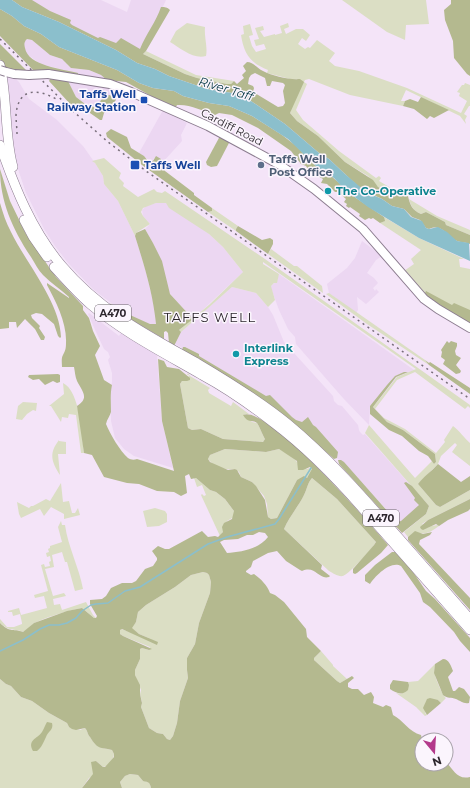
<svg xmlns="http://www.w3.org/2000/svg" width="470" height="788" font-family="Montserrat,sans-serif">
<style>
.built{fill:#ecd7f2}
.green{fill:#dbdec4}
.forest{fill:#b4b98f;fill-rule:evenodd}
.water{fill:#8bbfcc}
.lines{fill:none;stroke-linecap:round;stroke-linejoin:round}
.stream{stroke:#8bbfcc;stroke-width:1.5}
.major-casing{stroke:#8c7d90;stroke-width:10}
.highway-casing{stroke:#8c7d90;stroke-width:10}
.major{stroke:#fff;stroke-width:8}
.highway{stroke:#fff;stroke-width:9}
.rail{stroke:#786e7a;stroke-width:1.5;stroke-dasharray:2 4;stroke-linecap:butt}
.major-bridge-casing{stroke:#8c7d90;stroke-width:10;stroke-linecap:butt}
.major-bridge{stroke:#fff;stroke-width:8}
.transit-dot{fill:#1a4fb4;stroke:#fbf5fd;stroke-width:1.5}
.service-dot{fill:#5c6f8a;stroke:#fbf5fd;stroke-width:1.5}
.culture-dot{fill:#0f9aa8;stroke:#fbf5fd;stroke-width:1.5}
.labels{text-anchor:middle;stroke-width:3;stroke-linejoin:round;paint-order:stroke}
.shield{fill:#fbf5fd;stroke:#6a646b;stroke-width:1}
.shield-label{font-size:10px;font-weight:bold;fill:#2c262d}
.transit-label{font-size:11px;font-weight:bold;fill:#164399;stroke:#fbf5fd;text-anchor:end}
.street-label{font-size:11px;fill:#2c262d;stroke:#fbf5fd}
.service-label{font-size:11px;font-weight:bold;fill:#4e5e75;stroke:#fbf5fd;text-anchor:start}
.culture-label{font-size:11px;font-weight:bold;fill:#0d838f;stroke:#fbf5fd;text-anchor:start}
.water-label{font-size:12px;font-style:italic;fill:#033640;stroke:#fbf5fd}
.quarter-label{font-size:13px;letter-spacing:1px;fill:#2c262d;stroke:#fbf5fd}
</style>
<rect width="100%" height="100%" fill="#f4e4f8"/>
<g class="built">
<polygon points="23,0 101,0 127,12 131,0 166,0 138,60 47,16"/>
<polygon points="27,39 32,40 50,55 62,59 71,68 89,70 101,75 107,80 78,76 57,68 42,65 28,55 26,53 24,45 25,41"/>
<polygon points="6,76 16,79 19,82 29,99 57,120 83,146 95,163 103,176 104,184 118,201 135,236 146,272 154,305 156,324 150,324 129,317 93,289 68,263 55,246 44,229 26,193 13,154"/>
<polygon points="68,81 95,85 117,90 114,96 113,95 101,100 95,108 89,107 76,97"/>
<polygon points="163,110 187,123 181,135 182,141 162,163 161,159 154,158 153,161 151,162 139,153"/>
<polygon points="156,203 166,203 209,234 223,247 243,272 193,319 170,294 153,243 145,229 150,224 143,216 142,210 146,206"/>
<polygon points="362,241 382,256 376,260 367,273 374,278 378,283 373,288 375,291 376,289 379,292 366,304 357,297 358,310 356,313 329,293 327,284 347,268 355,258"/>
<polygon points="279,274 414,370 397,377 380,398 370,406 369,425 343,398 296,344 295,337 288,329 279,310 271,288 271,286 277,281"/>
<polygon points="232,287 256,293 268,307 273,315 284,342 333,396 334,401 338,405 342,406 358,425 359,430 360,432 363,435 365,434 429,506 421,517 402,533 387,515 385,508 352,472 300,424 195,355 175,344 177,335"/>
<polygon points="89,313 119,336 121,333 157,355 162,421 173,468 134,456 124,449 115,438 111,421 110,394 112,382 112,373 108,360 110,357 108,352 104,349 96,332 88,314"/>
</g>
<g class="green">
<polygon points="342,0 426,0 429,24 406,25 405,40 387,32"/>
<path d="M187 23 205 27C204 36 208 49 206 56 194 60 180 48 170 42L176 31Z"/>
<path d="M288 23 289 27 284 29 286 34 296 29H303L310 35 306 41 302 38 298 44 305 49 308 47 310 48 317 40 335 53 329 61 335 66 359 71 407 88 461 113 467 101 459 96 460 93 457 92 462 85H464L465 83 470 85V106H469L464 114 467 116 465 120 466 124 460 116 406 90 401 101H405L403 106 350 95 309 79 305 80 304 82 307 84 296 110 303 120 339 151 376 178 379 176 381 178 379 181 391 188 386 190 378 187 368 176 345 162 318 136 297 121 290 113 300 79H290L267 73 268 70C250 63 244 54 241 35L244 34 243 26 250 24 253 35 249 36 252 46 256 52 266 49 264 44 256 46 254 40 259 39 255 28 263 26 264 30 260 31 264 37 275 34V35L282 33 280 26Z"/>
<polygon points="146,51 196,75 234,81 231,84 227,84 197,78 185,74 143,54"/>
<path d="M104 158 121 173 119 178 124 183 123 186 138 197 154 189 157 192 162 193 165 191 265 259 470 405V408L468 406 465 409 415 372 397 380 375 409 384 418 405 429 436 453 445 442 444 440 453 426C460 431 463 437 470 443V466L452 452 457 445 455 443 441 456 438 464 418 484 436 505 440 507 470 490V499L428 520 422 524 427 528 431 526 438 525 439 526C431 532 424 536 415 532L408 537 404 532 426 514 429 506 365 433 369 425 415 478 432 461 434 464 436 462 435 454 403 430 387 422 373 407 397 377 416 369 263 262V264L279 274 277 283H274L271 286 275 300 268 307 256 293 232 287 181 332 178 331 210 304 243 272 223 247 209 234 169 208 166 203H156L143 208 141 212 143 216 150 224 136 233 135 236 118 201 104 184 103 176 95 163 92 161Z"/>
<path d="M409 199 437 216 470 230V235L446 225 445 222 426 212 421 214C414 211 411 207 409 199Z"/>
<polygon points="212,208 238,226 236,229 236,231 208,212 212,211"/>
<polygon points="384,217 419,238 464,259 459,259 460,267 470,269 470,322 429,300 404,271 414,264 411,259 421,250 380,223 384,221"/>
<polygon points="271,249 294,266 297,266 322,286 323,293 268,254"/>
<polygon points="329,293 425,360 429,365 367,324 326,294"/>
<path d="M188 373 190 376 210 388 208 390 209 393 231 406 233 402 249 414H244L252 422 257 423C260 427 262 434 265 439L263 442 223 439 201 429 192 430 188 428 180 384 182 381H187L189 375H187Z"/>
<path d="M63 383C80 391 82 435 84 453H81L76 415 69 414 68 418 62 417 61 422 51 406H49L64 394Z"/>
<polygon points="23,402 37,403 36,411 33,410 27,414 22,420 16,419 18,406"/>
<path d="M59 440V441L66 442V454H58L60 475C51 461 49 453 59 440Z"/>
<path d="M225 449 266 452 279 449C286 453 295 457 298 464L307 469 312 467V471L307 478 297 480 277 518 271 519 268 517 267 504 264 496 252 482 241 477 239 472 235 469C227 471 213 466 208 459L210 455Z"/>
<polygon points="194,478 196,478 210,490 216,492 225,499 234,511 234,517 227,521 223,532 220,536 201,495 202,494 204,496 206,495 202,485 197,487"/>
<path d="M312 478 337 499 376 542C373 548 349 574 343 576 338 577 333 573 329 571L284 529C289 517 298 507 304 495 307 489 308 482 312 478Z"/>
<polygon points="61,483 63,502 69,501 72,513 75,513 78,508 80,515 64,519 64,514 51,507 44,516 40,509 21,518 19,514 17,502 29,508 31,506 33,506 46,499 50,501"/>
<polygon points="155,508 165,511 167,514 167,522 159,526 147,527 143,511"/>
<path d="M61 521 62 525H65C68 547 79 567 83 589L75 591 67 562H65L62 552 52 555 54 567 45 569 53 596 64 593 66 596 53 599 54 605 60 604 62 610 86 602 93 615 96 618H94L82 608C70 610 43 618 33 624 29 627 27 630 23 632 13 628 10 632 0 623V619L7 627H14L22 624V623L20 614 13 616 12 612H8V611L19 608 21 615 47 608 44 596 35 598 34 595 48 591 41 565 44 564 45 567 50 566 49 562 51 561 50 556 47 557 46 553 49 552 48 549 50 548V546L62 542 58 527Z"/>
<polygon points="203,572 207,573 209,575 211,582 210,593 199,623 195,644 187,658 187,670 188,678 180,701 177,723 173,736 170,740 167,739 163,734 157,733 149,728 141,707 142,702 140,694 141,690 135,675 135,670 140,659 140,649 142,648 149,650 150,647 123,636 120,634 120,630 121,629 151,639 139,634 131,628 136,622 138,612 146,605 175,587 191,575"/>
<polygon points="321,651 333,665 333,666 347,679 340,683 337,681 314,660 314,658"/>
<path d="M435 664C435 667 434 671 435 674 435 678 443 696 446 698L441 703 438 700 425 713 427 715 425 716 416 707 396 693 401 694 409 685 408 682 418 681Z"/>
<path d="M0 679 6 684 11 686 21 697 32 701 49 713 67 723 69 727 80 730 85 728C88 731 87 734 90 737 98 749 100 747 112 750L114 754C114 759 109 767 103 767L96 761 93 770V776L89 778 82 788H0Z"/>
<path d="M130 774 138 775 143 781C149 781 150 783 151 788H122L120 782 125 776Z"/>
</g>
<g class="forest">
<path d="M12 0H32L50 11 71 20 70 23 72 25 98 38 100 37 116 43 121 38 140 49C146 34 156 22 161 7 165 7 167 7 170 10L146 51 143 54 185 74 197 78 227 84H231L234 81 237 84 244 78 242 75 246 71 243 66 247 62C253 62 257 68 263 71 273 76 289 80 300 79L304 82 290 113 297 121 318 136 345 162 373 180 378 187 385 190 391 188 396 191 399 190 403 196H408C410 205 412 210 421 214L426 212 445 222 446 225 470 235V244C466 242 462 243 457 241 447 236 442 223 429 229L426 228 420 220 412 217 404 209 392 206 382 199 361 189 329 159 319 153 285 124 248 99 232 93 207 89 169 76 155 69 137 63 116 50 59 22 22 7ZM255 73 265 78 267 86H270L272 81 283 83 285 85 283 91 285 103 283 106 278 107 253 92 254 88 253 86 248 84 249 78 251 75Z"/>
<polygon points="451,0 470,0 470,76 467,74 454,58 453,41 445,20 444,10 451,4"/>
<path d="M0 9 12 16 24 26 41 34 59 47 117 70 139 83 153 88 174 91 183 96 209 103 229 106 252 116 282 135 295 145 320 170 330 175 356 198 384 217 385 221 380 223 373 218 371 219 369 218 365 220 359 216 360 214 350 207 349 208 346 206 347 204 344 202 346 199 338 192H335L327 184 321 183 323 179 309 171 306 166 301 164 291 151 258 128 232 115 219 113 215 115C203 111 190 104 177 105L176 107 153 97 126 82 107 80 101 75 89 70 71 68 62 59 50 55 32 40 27 39C24 42 24 44 25 48 28 66 63 69 78 73V76L34 71 0 36Z"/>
<polygon points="0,44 26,70 14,70 2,66 0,59"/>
<polygon points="50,79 68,81 76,97 89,107 91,105 95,108 101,100 109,95 115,96 116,100 104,113 102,120 100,120 90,113 84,112 72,106 49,81"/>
<polygon points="421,97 449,110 434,118 430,116 427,119 414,109 403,106 405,101 410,99 418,102"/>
<polygon points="111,129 127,137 131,148 144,156 148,161 153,161 156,156 161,159 165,171 194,193 194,195 212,208 212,211 208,212 142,165 107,137 106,133"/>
<polygon points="220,136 230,141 217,166 211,167 207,165 206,162"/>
<path d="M0 169 10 201 26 234 56 277 83 306V310L89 318 93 331 100 346 95 355 104 380 112 385C110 394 111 403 111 412 110 416 107 419 106 424 110 434 120 451 128 458 131 460 134 460 137 459L174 471 162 421 158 359 164 361 167 367 179 369 190 378V380L187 381H182L180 384 188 428 192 430 201 429 223 439 263 442 265 439C263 436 259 425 257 423 252 419 248 424 243 415 268 404 370 524 388 545L381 553 357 573 355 574 353 573V569L374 545 376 542 337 499 312 478C308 482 307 489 304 495 298 507 289 517 284 529L322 565 321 569 330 576 329 577C318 580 316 565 302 571L300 570 286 561 277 551 268 553 253 561 251 567 246 571V572L251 575 254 574C261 579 267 585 270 593L275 595 284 602 306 629 307 637 321 651 314 658V660L337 681 340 683 352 676 354 678 348 683V687L352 689H358L364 695 371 692 374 697 373 703 383 707 386 705 391 707 393 715C403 720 409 732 421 735L422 739V764H446V762C454 770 457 780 470 777V788H151C150 783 149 782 143 781L138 775 130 774 125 776 120 782 122 788H82L93 774 91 762 96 761 103 767H105L114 757V754L112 750C100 747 98 750 90 737 87 734 88 731 85 728L76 730 72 729 69 727 67 723 49 713 32 701 21 697 11 686 6 684 0 679V623C10 633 12 628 23 632L34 623 67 611 82 608 94 618H96L97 616 90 604V600L102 599 106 596 111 588 122 583H132L136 581 145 569 153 566 157 560V558L152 551 158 546 165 549H169L202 531 208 537 215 536 218 537 223 532 222 527 224 523 232 519 234 511 225 499 216 492 210 490 196 478 191 479 189 474 185 476 187 493 181 496 174 492 157 491 139 484 127 483 104 477 92 455 84 453 77 406C90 398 82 391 77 381 75 376 75 372 74 367H62C62 364 61 358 63 355 65 351 66 349 66 343 67 323 56 302 47 285V283L69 298V297C60 289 51 283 43 275 38 270 35 263 31 257 13 230 0 202 0 169ZM225 449 266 452 279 449 297 461 298 470H303L310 467 312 469 307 478 304 476 297 480 277 518 271 519 268 517 265 500 256 486 252 482 241 477 237 470 235 469 228 470 210 462 208 459 210 455ZM259 532 265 533 268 537C259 549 241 552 227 553L220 542 224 540 238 539 247 535H253ZM203 572 207 573 209 575 211 582 210 593 199 623 195 644 187 658V670L188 678 180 701 177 723 173 736 170 740 167 739 163 734 157 733 149 728 141 707 142 703 140 694V685L135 675V670L140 659V649L142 648 149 650 152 649 123 636 120 634V630L122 629 157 645 158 642 139 634 132 628 136 622 138 612 146 605 175 587 191 575Z"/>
<path d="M0 203C3 213 6 223 11 232 26 263 60 302 61 337L60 338 58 336 54 324 42 314 36 313 31 315 32 318 40 326 39 328 45 337 44 340H41L35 329 25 319 17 328 16 322H9V328L0 329Z"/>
<polygon points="238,226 262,240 270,238 273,240 273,244 268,254 236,231 236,229"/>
<path d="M145 229 153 243 162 261 170 294 193 319 179 330 181 332 174 346 169 343 168 333 166 331 164 332V339L120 313 110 303 128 316 130 315 150 324H156C153 293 144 265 135 236L136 233Z"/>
<polygon points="426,291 452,305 454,303 470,310 470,325 449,313 425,296 425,293"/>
<polygon points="447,341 449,343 451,341 457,343 457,346 455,351 456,355 461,358 456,365 461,371 460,373 456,374 443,364 445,360 441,357 442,352 441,350"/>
<polygon points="183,347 185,347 199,354 199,356 266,396 270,395 292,417 296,420 302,422 308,417 313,425 316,427 338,452 337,458 334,459 304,433 182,350"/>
<polygon points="425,360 429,363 430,362 470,388 470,394 429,365"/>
<polygon points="404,372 408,372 396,377 373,407 387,422 403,430 435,454 436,462 434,464 428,456 419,451 402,436 389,430 370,414 370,406 387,385 395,376"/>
<polygon points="58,374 60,375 60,382 57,383 53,381 45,385 39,379 33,380 28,377 29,375"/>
<polygon points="338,460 341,460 344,462 397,522 401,521 419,505 414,500 415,498 404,483 406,482 412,486 429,506 426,514 402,533 339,464"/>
<path d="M438 464 461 482 470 476V490L440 507 436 505 418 484C424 476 431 472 438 464Z"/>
<polygon points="470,499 470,509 468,511 448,520 439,526 436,524 423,530 421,529 420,527 428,520"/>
<polygon points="415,531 423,534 432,532 430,535 420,540 419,544 470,598 470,610 408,540 408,537"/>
<path d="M392 552H395L411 569 426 591 435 599 470 638V652L460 641 454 632 430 607 423 602 420 593 401 566C391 560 375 576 370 584L365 581V575L375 565Z"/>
<path d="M443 659C449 659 451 666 453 671L448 677 453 691H455L459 687 464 689 470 697 469 703C463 704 461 701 456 699 451 697 448 699 443 695L434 673 435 664Z"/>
<path d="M393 680 408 682 409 685 408 690C402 696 396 693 390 689V685Z"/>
<polygon points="430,698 438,700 441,703 427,715 423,708 427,699"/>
<path d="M47 722 52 723C54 730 48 731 46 737 43 743 42 747 37 751H33C27 740 37 739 42 732 44 729 45 725 47 722Z"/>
</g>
<polygon class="water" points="0,0 12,0 22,7 59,22 116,50 137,63 155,69 169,76 207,89 232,93 248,99 285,124 319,153 329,159 345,174 366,192 382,199 392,206 404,209 411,217 422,221 426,228 429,229 438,227 447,232 457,241 469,243 470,261 419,238 368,207 344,189 334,178 320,170 288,139 252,116 229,106 209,103 183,96 174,91 153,88 139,83 117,70 59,47 41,34 24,26 12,16 0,9"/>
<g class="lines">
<polyline class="stream" points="0,651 23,640 40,629 49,625 59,625 67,623 76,618 82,611 91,605 96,604 108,603 125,591 140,587 208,544 227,537 275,524 279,519 311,468"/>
<defs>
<g id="major">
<polyline points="6,72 14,74 29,75"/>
<polyline points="48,74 110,84 131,92 208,126 280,165 314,189 363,229 424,299 438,309 470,328"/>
</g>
<g id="highway">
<path d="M0 65C8 99 4 134 13 167"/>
<path d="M0 145C15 188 32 231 62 266 100 311 147 335 197 363 229 382 260 401 288 424 329 458 363 497 398 537 422 564 446 592 470 619"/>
<polyline points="24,220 33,237 47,257"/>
<path d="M54 267C66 280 77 293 90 304 124 333 164 353 202 375 228 389 252 406 275 424 308 449 337 479 364 510 400 550 435 590 470 630"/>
</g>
</defs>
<use href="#major" class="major-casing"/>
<use href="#highway" class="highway-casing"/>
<use href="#major" class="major"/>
<use href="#highway" class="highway"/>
<g class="rail">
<polyline points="0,39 74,112 108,142 146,171 470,399"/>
<path d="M17 134C17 128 16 121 16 115 18 88 37 88 56 99"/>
</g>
<defs>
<g id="major-bridge">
<polyline points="0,70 6,72"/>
<polyline points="29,75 48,74"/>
</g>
</defs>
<use href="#major-bridge" class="major-bridge-casing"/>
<use href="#major-bridge" class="major-bridge"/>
</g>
<g class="transit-dot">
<rect x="140" y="96" width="8" height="8" rx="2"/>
<rect x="130" y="160" width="10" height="10" rx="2"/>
</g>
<circle class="service-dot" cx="261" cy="165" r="4"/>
<g class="culture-dot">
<circle cx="328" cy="191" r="4"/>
<circle cx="236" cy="354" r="4"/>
</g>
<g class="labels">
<g class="shield">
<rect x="95" y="305" width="36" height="16" rx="3"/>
<rect x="363" y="510" width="36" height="16" rx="3"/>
</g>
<g class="shield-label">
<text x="113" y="317">A470</text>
<text x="381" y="522">A470</text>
</g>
<g class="transit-label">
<text x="136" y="98">Taffs Well<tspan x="136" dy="13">Railway Station</tspan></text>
<text x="144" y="169" text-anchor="start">Taffs Well</text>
</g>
<g class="street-label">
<text transform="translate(232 127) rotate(27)" y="4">Cardiff Road</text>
</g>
<g class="service-label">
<text x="269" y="163">Taffs Well<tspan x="269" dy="13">Post Office</tspan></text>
</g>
<g class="culture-label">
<text x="336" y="195">The Co-Operative</text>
<text x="244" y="352">Interlink<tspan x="244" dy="13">Express</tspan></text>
</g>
<g class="water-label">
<text transform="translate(226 89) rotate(17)" y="4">River Taff</text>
</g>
<g class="quarter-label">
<text x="210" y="322">TAFFS WELL</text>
</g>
</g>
<g transform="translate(434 752) rotate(162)"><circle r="19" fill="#fbf5fd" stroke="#a8a2aa"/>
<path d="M0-3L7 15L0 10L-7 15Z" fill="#b3398b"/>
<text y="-6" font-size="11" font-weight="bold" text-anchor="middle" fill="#2c262d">N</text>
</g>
</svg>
